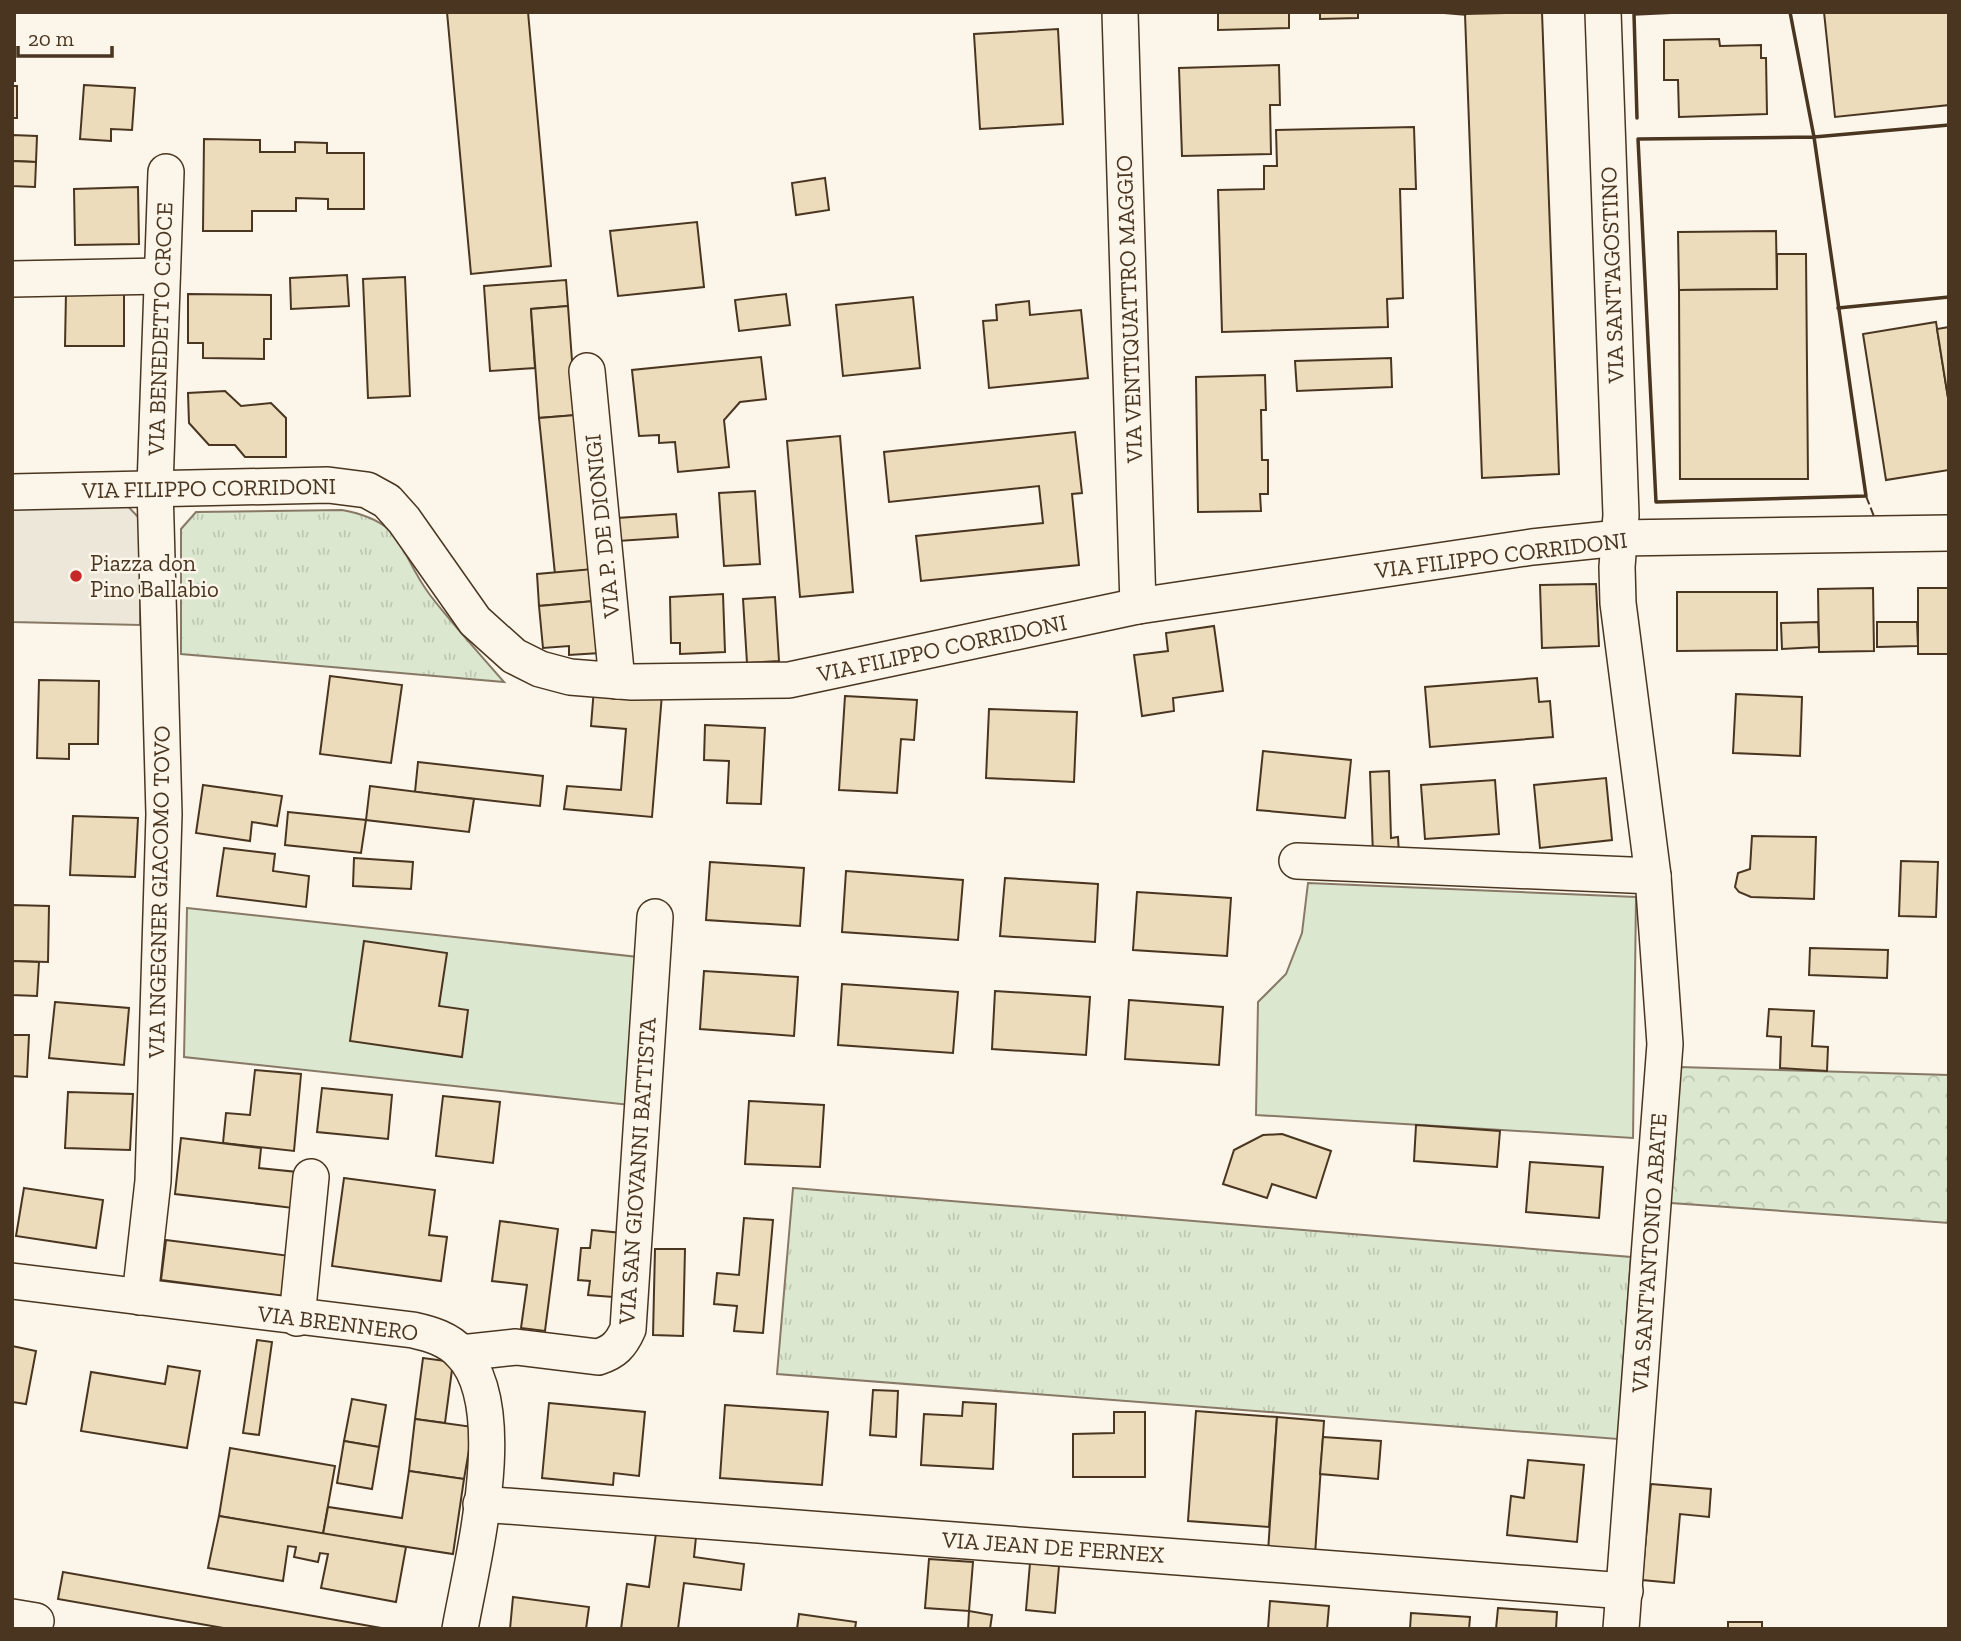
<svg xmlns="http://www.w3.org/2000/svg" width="1961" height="1641" font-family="'Zilla Slab',serif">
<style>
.grass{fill:url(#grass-tufts);stroke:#887966;stroke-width:2}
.forest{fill:url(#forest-crowns);stroke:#887966;stroke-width:2}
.green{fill:#dce7d0;stroke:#887966;stroke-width:2}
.parking{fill:#ede7d9;stroke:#887966;stroke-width:2}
.building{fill:#ecdcbc;stroke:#4a3520;stroke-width:2}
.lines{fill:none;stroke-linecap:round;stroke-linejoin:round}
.minor-casing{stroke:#4a3520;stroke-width:38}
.minor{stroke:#fbf6e9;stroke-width:35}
.fence{stroke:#4a3520;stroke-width:2;stroke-dasharray:9 3.5;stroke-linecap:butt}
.wall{stroke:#4a3520;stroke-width:3.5}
.poi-dot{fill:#c62828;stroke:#fbf6e9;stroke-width:2.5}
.labels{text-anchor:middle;stroke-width:5;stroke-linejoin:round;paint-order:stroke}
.street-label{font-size:23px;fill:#4a3520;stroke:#fbf6e9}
.poi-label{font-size:23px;fill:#4a3520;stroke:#fbf6e9;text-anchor:start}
</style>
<defs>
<pattern id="grass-tufts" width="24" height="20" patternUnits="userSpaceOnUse" patternTransform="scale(1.75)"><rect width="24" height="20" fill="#dce7d0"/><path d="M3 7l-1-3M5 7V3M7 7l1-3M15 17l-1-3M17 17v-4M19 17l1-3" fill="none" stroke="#bec7b2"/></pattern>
<pattern id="forest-crowns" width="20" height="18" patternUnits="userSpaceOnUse" patternTransform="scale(1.75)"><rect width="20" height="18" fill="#dce7d0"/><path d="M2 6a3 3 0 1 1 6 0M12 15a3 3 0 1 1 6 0" fill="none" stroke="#bec7b2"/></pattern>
</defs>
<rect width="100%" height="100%" fill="#fbf6e9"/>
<g class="grass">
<path d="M342 510C407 522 397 551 430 595 453 625 479 653 504 682L181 654V529L196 512Z"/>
<polygon points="793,1188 1631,1257 1618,1439 777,1374"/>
</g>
<polygon class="forest" points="1679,1067 1949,1075 1949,1223 1657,1202"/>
<g class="green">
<polygon points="1308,883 1636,897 1633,1138 1256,1115 1258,1002 1286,974 1302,933"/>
<polygon points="187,908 638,957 630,1105 184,1057"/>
</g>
<polygon class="parking" points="122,500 139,518 141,529 140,625 12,622 12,502"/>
<g class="building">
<rect x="12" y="12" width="3" height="69"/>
<polygon points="447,12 528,12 551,266 471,274"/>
<polygon points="1218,12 1289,12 1289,28 1218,30"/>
<polygon points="1320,12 1358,12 1358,18 1320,19"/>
<polygon points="1542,12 1559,474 1482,478 1465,14"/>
<polygon points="1824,12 1949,12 1949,105 1835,117"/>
<polygon points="1058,29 1063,124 980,129 974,34"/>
<polygon points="1719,39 1720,46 1761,45 1761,58 1766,58 1767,114 1679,117 1678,80 1664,80 1664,40"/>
<polygon points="1279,65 1280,105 1270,105 1271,154 1182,156 1179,68"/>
<polygon points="84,85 135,88 132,130 111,129 111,141 80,139"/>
<rect x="12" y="86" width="5" height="32"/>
<polygon points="1414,127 1416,189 1400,189 1403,298 1387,299 1388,327 1222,332 1218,190 1264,189 1264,166 1277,166 1276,130"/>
<polygon points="12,135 37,136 36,162 12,161"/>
<polygon points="204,139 260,140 260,152 295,152 295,142 327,143 327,153 364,153 364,209 328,209 328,199 296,198 296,211 252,211 252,231 203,231"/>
<polygon points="12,161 36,162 35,187 12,186"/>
<polygon points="825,178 829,210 796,215 792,183"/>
<polygon points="138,187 139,244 75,245 74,189"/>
<polygon points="697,222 704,287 618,296 610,231"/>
<polygon points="1776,231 1777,289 1679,290 1678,232"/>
<polygon points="1777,254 1806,254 1808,479 1680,479 1679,290 1777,289"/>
<polygon points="347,275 349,306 291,309 290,278"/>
<polygon points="405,277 410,396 368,398 363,279"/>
<polygon points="566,280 568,306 531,309 535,368 490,371 484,286"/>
<polygon points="66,292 124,292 124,346 65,346"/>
<polygon points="188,294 271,295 271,339 264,339 264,359 203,358 203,343 188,343"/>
<polygon points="786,294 790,325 739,331 735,300"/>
<polygon points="913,297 920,368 843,376 836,305"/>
<polygon points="1029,301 1030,315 1081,310 1088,378 989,388 983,321 997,320 996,305"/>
<polygon points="568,306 576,415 539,418 531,309"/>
<polygon points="1936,322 1949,404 1949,470 1886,480 1863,334"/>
<polygon points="1949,327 1949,404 1937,329"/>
<polygon points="761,357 766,399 740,402 724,420 729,467 678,472 675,442 659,443 659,435 639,436 632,370"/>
<polygon points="1391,358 1392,387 1297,391 1295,361"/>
<polygon points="1265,375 1266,410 1261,410 1262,460 1268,460 1268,494 1260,494 1261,511 1198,512 1196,377"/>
<polygon points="225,391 241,406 271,403 286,418 286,457 245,457 235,445 209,445 189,423 188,393"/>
<polygon points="576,415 593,569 555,574 539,418"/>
<polygon points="1075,432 1082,493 1072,494 1079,565 921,581 916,536 1043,523 1039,486 889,502 884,452"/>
<polygon points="840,436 853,592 800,597 787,441"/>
<polygon points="755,491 760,564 724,566 719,493"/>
<polygon points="676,514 678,537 618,541 617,518"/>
<polygon points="593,569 594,601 539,606 537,574"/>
<polygon points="1596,584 1599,646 1542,648 1540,585"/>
<polygon points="1873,588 1874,651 1819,652 1818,589"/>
<rect x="1918" y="588" width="31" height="66"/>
<polygon points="1677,592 1777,592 1777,650 1677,651"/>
<polygon points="723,594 725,652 680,654 680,643 671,643 670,597"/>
<polygon points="775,597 779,661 747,663 743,599"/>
<polygon points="594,601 600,653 569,655 569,646 543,648 539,606"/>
<polygon points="1818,622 1819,647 1782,649 1781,623"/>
<polygon points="1877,622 1917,622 1918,646 1877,647"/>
<polygon points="1214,626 1223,691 1173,698 1174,711 1142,716 1134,655 1168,651 1166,633"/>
<polygon points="330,676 402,685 391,763 320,754"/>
<polygon points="1537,678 1539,702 1550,701 1553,737 1430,747 1425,687"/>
<polygon points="39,680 99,681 98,744 69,744 69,759 37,758"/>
<polygon points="594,688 662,694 652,817 564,809 567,786 621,790 626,729 591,726"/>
<polygon points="1736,694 1802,697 1800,756 1733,753"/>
<polygon points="845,696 917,700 914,740 901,739 897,793 839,790"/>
<polygon points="989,709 1077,712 1074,782 986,778"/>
<polygon points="705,725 765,728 761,804 727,803 729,761 704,760"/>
<polygon points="1263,751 1351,760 1345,818 1257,810"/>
<polygon points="418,762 543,776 540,806 415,792"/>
<polygon points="1389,771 1391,838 1398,837 1399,854 1373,855 1370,772"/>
<polygon points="1606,778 1612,840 1540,848 1534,785"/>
<polygon points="1495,780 1499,834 1425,839 1421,785"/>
<polygon points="203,785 282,796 277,826 252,822 250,841 196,833"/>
<polygon points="370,786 474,799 469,832 366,820"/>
<polygon points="288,812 366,820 361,853 285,845"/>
<polygon points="73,816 138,818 135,877 70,875"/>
<polygon points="1752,836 1816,837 1814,899 1751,897 1739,892 1735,887 1738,873 1750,869"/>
<polygon points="224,848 275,854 273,871 309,876 306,907 217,896"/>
<polygon points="354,858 413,862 411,889 353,886"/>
<polygon points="1901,861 1938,862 1936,917 1899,916"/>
<polygon points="710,862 804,868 800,926 706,920"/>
<polygon points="846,871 963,880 958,940 842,932"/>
<polygon points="1005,878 1098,884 1095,942 1000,936"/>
<polygon points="1137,892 1231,898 1227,956 1133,950"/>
<polygon points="12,905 49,906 48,962 12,961"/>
<polygon points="364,941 447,953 439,1006 468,1010 462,1057 350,1041"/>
<polygon points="1810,948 1888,950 1887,978 1809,975"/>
<polygon points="12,961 39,962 37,996 12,995"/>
<polygon points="704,971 798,977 794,1036 700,1029"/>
<polygon points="842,984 958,992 953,1053 838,1045"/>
<polygon points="995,991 1090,997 1086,1055 992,1049"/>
<polygon points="1129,1000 1223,1007 1219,1065 1125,1059"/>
<polygon points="55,1002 129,1008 124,1065 49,1058"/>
<polygon points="1769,1009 1814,1011 1812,1046 1828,1047 1827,1071 1780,1068 1781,1037 1767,1036"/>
<polygon points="12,1035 29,1035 27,1077 12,1076"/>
<polygon points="255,1070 301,1074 294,1151 223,1143 226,1113 250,1115"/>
<polygon points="322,1088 392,1095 388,1139 317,1132"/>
<polygon points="68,1092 133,1094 130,1150 65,1148"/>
<polygon points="443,1096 500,1102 493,1163 436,1156"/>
<polygon points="749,1101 824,1105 820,1167 745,1164"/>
<polygon points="1416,1125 1500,1131 1497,1167 1414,1161"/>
<polygon points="1282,1134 1331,1151 1316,1198 1272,1184 1267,1198 1223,1184 1234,1150 1263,1135"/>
<polygon points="181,1138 261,1148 259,1168 297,1172 293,1208 175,1194"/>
<polygon points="1530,1162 1603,1167 1599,1218 1526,1212"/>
<polygon points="344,1178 435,1190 429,1235 447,1237 441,1281 332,1266"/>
<polygon points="24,1188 103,1200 96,1248 16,1236"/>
<polygon points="744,1218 773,1220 763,1333 734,1331 737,1306 714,1304 717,1273 739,1275"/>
<polygon points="500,1221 558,1229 545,1331 521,1328 527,1285 492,1281"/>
<polygon points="592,1230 632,1234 626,1298 588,1295 590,1281 578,1280 581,1248 590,1248"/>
<polygon points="166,1240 290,1256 285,1296 161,1280"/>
<polygon points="655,1249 685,1249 683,1336 653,1335"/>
<polygon points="257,1340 272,1342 259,1435 243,1433"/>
<polygon points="12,1346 36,1351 26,1404 12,1402"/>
<polygon points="423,1358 453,1362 445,1423 415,1419"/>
<polygon points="168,1366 200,1371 187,1448 81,1431 91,1372 165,1384"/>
<polygon points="873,1390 898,1391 896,1437 870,1435"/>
<polygon points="352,1399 386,1405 379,1447 344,1441"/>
<polygon points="963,1402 996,1404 993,1469 921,1465 924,1414 962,1416"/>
<polygon points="549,1403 645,1412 639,1476 614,1473 613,1485 542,1478"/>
<polygon points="725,1405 828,1412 822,1485 720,1478"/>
<polygon points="1196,1411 1277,1417 1269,1527 1188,1521"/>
<polygon points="1114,1412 1145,1412 1145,1477 1073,1477 1073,1434 1114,1433"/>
<polygon points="1277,1417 1324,1421 1315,1555 1268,1552"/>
<polygon points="415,1419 473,1427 464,1479 409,1471"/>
<polygon points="1323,1437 1381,1441 1378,1479 1320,1474"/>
<polygon points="344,1441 379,1447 372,1489 337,1483"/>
<polygon points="230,1448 335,1466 323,1534 219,1516"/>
<polygon points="1528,1460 1584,1465 1577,1542 1507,1535 1511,1496 1524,1498"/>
<polygon points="409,1471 464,1479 453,1554 323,1534 328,1507 402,1518"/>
<polygon points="1651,1484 1711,1489 1709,1517 1680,1514 1674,1583 1642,1580"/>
<polygon points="219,1516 406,1547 396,1602 321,1588 328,1554 320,1553 318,1562 294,1557 296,1547 288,1546 283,1581 208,1568"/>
<polygon points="656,1533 696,1537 694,1557 744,1564 741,1590 684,1583 678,1629 621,1629 627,1584 649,1587"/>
<polygon points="929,1559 973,1562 969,1611 925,1608"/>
<polygon points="1030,1563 1059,1566 1055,1613 1026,1610"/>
<polygon points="63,1572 387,1629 229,1629 58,1599"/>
<polygon points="513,1597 589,1607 586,1629 510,1629"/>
<polygon points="1270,1601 1329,1606 1327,1629 1268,1629"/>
<polygon points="1498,1608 1557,1612 1556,1629 1496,1629"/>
<polygon points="969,1611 992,1615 990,1629 968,1629"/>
<polygon points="1411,1613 1470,1617 1469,1629 1410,1629"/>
<polygon points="799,1614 856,1622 855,1629 797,1629"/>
<rect x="1728" y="1622" width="34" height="7"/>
</g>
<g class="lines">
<defs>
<g id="minor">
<polyline points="1120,12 1138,606"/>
<polyline points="1603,12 1621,515 1617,567 1618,603 1653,876 1665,1044 1621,1629"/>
<polyline points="12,279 162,276"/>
<polyline points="587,371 617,681"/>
<polyline points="12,492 328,485 367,490 387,501 404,520 475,621 514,656 540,669 570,677 632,682 789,680 1138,606 1532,547 1619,538 1949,533"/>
<polyline points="1297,861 1653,876"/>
<path d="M12 1281 413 1330C431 1334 448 1339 461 1353 513 1406 472 1561 460 1629"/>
<polyline points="140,1297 153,1181 164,814 155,487 166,172"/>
<polyline points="297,1318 311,1177"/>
<path d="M461 1353 516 1347 598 1357C614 1352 621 1345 628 1329L655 917"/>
<polyline points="481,1504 1625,1591"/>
<polyline points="12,1617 36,1621"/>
</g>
</defs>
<use href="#minor" class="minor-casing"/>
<use href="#minor" class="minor"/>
<polyline class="fence" points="1866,496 1875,519"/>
<g class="wall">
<polyline points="1441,12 1465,14"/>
<polyline points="1790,12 1814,137 1638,139 1656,502 1866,496 1814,137 1949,125"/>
<polyline points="1637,118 1634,14 1677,12"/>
<polyline points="1838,308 1949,297"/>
</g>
</g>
<circle class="poi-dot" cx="76" cy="576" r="7"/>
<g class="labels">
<g class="street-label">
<text transform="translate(1612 275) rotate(-92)" y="8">VIA SANT'AGOSTINO</text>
<text transform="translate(1129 309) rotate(-92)" y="8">VIA VENTIQUATTRO MAGGIO</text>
<text transform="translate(160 329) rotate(-88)" y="8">VIA BENEDETTO CROCE</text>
<text transform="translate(209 488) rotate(-1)" y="8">VIA FILIPPO CORRIDONI</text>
<text transform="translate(602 526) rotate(-96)" y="8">VIA P. DE DIONIGI</text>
<text transform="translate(1501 555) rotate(-7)" y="8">VIA FILIPPO CORRIDONI</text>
<text transform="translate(942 648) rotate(-12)" y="8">VIA FILIPPO CORRIDONI</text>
<text transform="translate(159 892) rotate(-89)" y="8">VIA INGEGNER GIACOMO TOVO</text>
<text transform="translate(637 1171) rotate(-86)" y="8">VIA SAN GIOVANNI BATTISTA</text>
<text transform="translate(1649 1253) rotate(-86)" y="8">VIA SANT'ANTONIO ABATE</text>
<text transform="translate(338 1323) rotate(7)" y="8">VIA BRENNERO</text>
<text transform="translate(1053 1547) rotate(4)" y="8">VIA JEAN DE FERNEX</text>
</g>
<g class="poi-label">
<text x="90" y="571">Piazza don<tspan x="90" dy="26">Pino Ballabio</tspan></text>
</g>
</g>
<rect width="1961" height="1641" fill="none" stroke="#4a3520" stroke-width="28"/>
<path d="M18 46v10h94v-10" fill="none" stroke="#4a3520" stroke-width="3.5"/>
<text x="28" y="46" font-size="21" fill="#4a3520" stroke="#fbf6e9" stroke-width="5" paint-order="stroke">20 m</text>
</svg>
